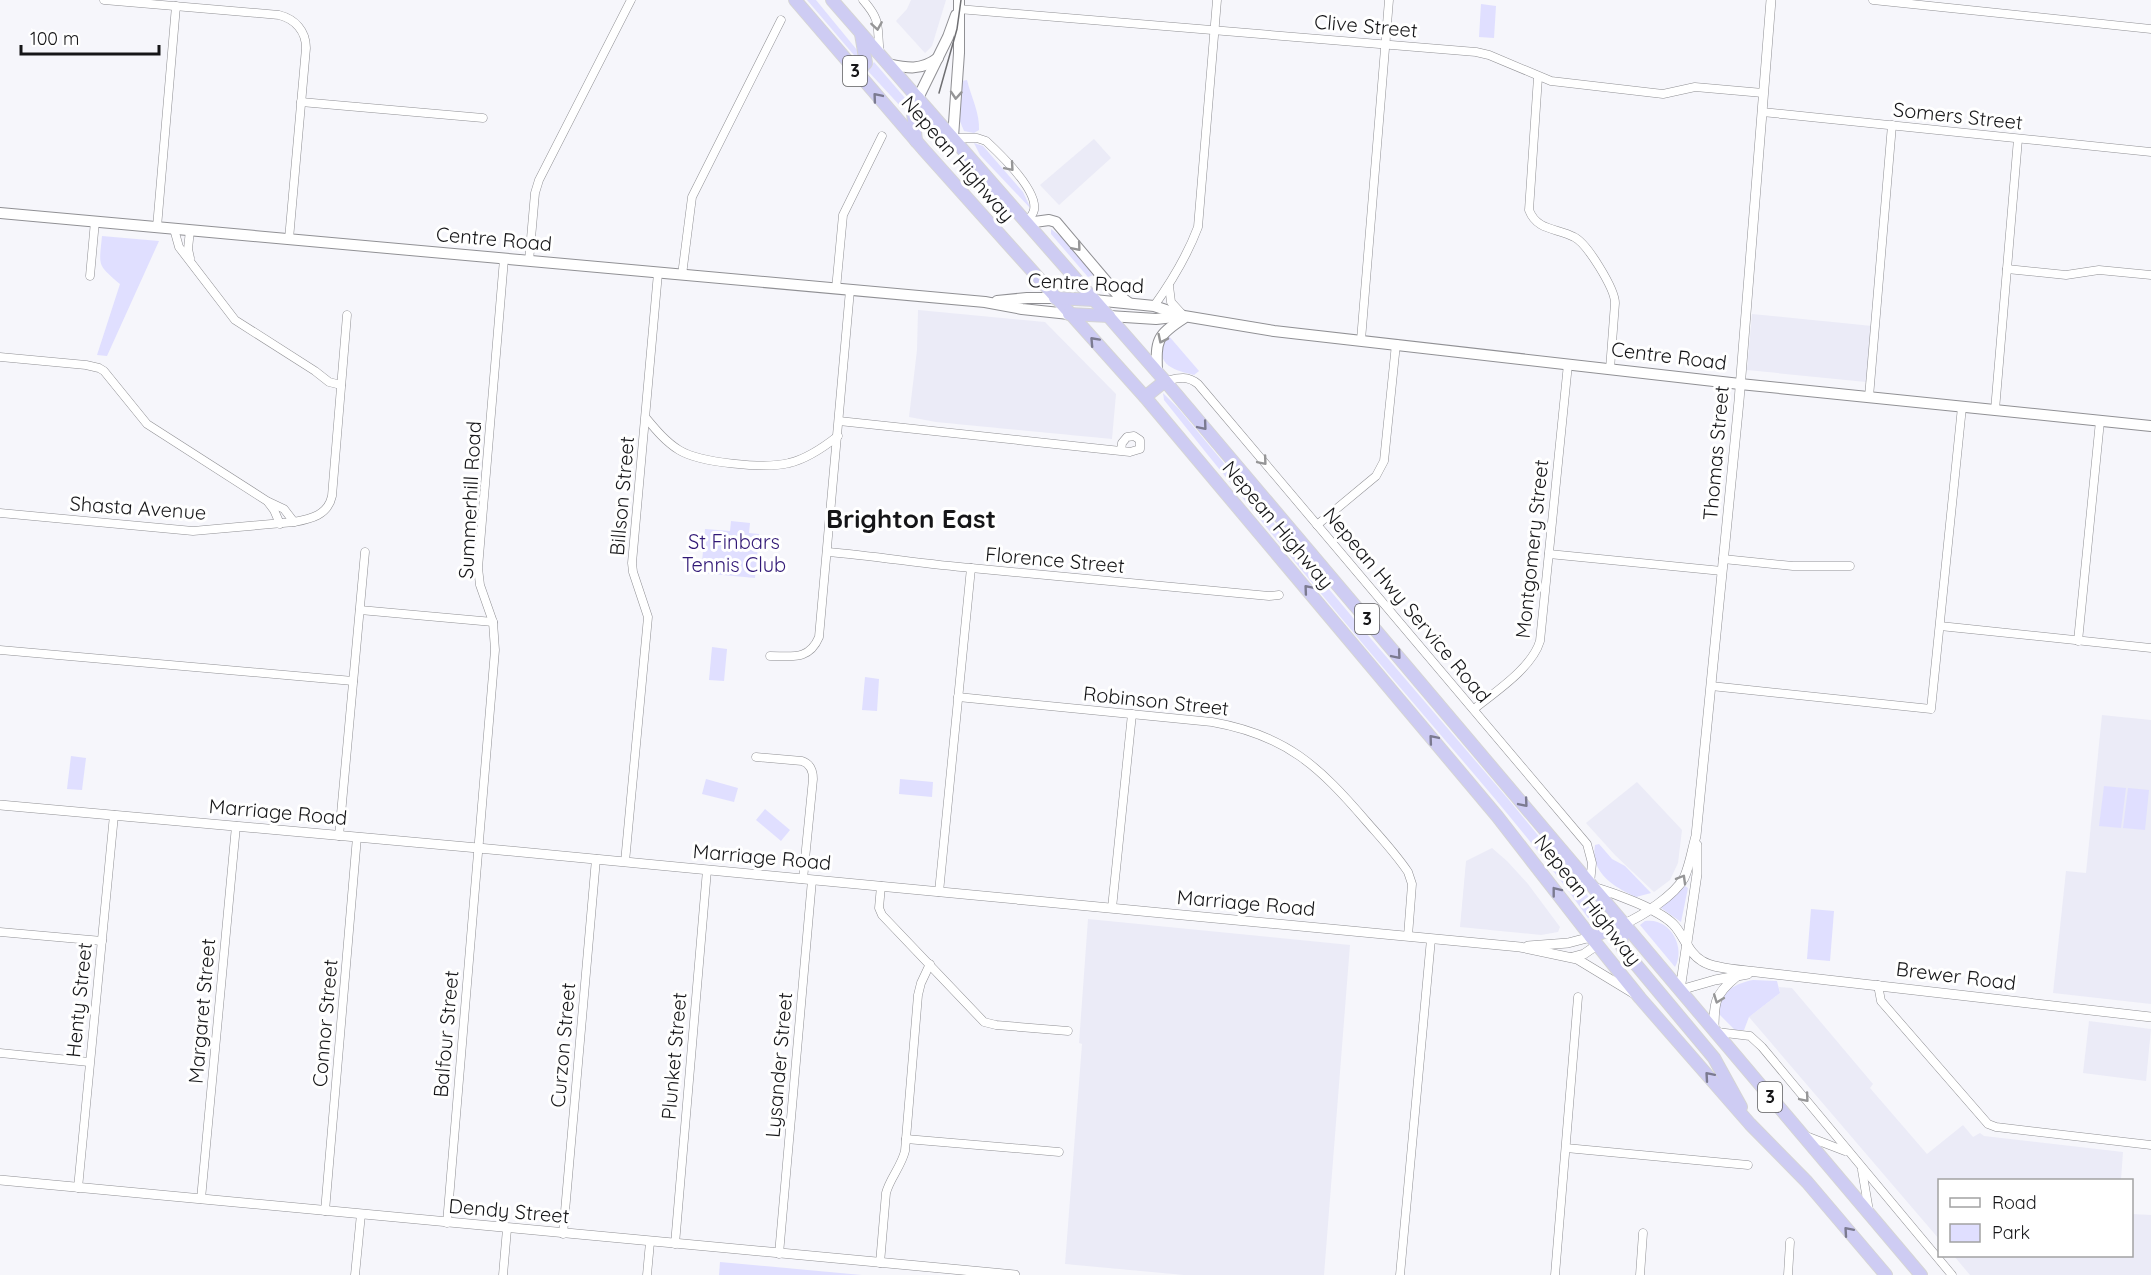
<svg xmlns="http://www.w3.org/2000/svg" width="2151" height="1275" font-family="Quicksand,sans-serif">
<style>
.built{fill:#ebebf7}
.green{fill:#e0dfff}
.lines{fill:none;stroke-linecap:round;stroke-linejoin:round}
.minor-casing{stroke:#909094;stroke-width:9}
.tertiary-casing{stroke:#909094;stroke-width:10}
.secondary-casing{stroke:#909094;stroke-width:12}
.trunk-casing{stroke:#d5d5d5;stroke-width:14}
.minor{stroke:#fff;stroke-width:8}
.tertiary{stroke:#fff;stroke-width:9}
.secondary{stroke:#fff;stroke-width:10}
.trunk{stroke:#ceccf3;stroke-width:12}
.tram{stroke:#6f6f72;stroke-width:1.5}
.oneway{stroke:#969697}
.oneway2{stroke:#7b7a90}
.labels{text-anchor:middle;stroke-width:6;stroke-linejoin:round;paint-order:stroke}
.shield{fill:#fff;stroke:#5c5c5d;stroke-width:1.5}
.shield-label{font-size:18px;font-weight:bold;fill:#161618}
.street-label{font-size:20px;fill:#161618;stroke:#fff}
.park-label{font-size:20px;fill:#311876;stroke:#fff}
.district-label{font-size:26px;font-weight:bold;fill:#161618;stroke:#fff}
</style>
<rect width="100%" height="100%" fill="#f6f6fb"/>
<g class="built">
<polygon points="911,0 946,0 932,46 925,53 896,21 907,9"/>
<polygon points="1094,139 1111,158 1059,205 1040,185"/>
<polygon points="918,310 1045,322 1116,394 1112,439 936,422 909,417 917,350"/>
<polygon points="1752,314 1872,326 1866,382 1747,370"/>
<polygon points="2102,715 2151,720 2151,1004 2053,993 2066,871 2086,873"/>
<polygon points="1637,782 1682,830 1678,863 1670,880 1654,892 1615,855 1586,823"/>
<polygon points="1492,848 1507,861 1528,884 1560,927 1558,932 1541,935 1460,927 1466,861"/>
<polygon points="1088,919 1350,945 1324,1275 1184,1275 1065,1264 1082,1044 1079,1043"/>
<polygon points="1779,987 1792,988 1873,1084 1870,1088 1927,1154 1963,1125 1973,1137 1980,1133 1984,1136 2123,1152 2121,1180 1940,1180 1939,1239 1749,1017 1780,993"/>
<polygon points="2089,1021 2151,1029 2146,1081 2083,1073"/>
<polygon points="2132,1214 2151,1215 2151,1275 1970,1275 1954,1256 2132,1256"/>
</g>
<g class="green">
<polygon points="807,0 816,0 857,50 861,60 859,61"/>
<polygon points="1481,4 1496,6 1494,38 1479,37"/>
<polygon points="874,62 905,98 903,109 867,70"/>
<path d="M967 80C971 97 980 113 979 130L974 133 964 131 959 119 962 81Z"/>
<polygon points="974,143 983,146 1023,192 1031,209 980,155"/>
<polygon points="1051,229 1064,239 1094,275 1088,277 1051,234"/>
<path d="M102 236 159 241 107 356 97 355 120 284C97 264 99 267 102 236Z"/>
<path d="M1168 335 1199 371 1194 375C1169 369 1153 363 1168 335Z"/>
<path d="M1163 393 1178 408 1354 619 1509 800 1606 918 1595 920 1592 917 1588 918C1530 836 1463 762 1398 685 1318 591 1240 496 1164 400Z"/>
<polygon points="731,521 750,523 749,533 759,534 755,578 701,573 705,529 730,531"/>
<polygon points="712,647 727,649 724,681 709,680"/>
<polygon points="865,677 879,679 877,711 862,710"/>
<polygon points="71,756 86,758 82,790 67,789"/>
<polygon points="706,779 738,788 734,802 702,794"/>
<polygon points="900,779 933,782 932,797 899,794"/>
<polygon points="2104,786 2126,788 2121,828 2099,826"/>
<polygon points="2128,788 2149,790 2145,830 2123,828"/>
<polygon points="765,809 790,830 781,841 756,820"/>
<path d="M1599 844 1612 859 1625 866 1651 893 1636 897C1614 887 1590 873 1595 845Z"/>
<polygon points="1685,886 1688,888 1681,922 1661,908"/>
<polygon points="1811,909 1834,911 1830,961 1807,959"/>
<path d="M1645 921C1670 917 1686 947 1675 967L1640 925Z"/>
<path d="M1753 980 1777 981 1780 993 1749 1017 1744 1030H1735L1720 1015C1714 994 1736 983 1753 980Z"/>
<polygon points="720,1262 862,1275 719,1275"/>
</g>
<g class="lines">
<defs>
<g id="minor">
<path d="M104 0 279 15C295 19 306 31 306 48L289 239"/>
<path d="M863 0C883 23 876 27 880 54"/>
<polyline points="1873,0 2151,29"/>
<polyline points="958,9 1476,52 1489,55 1551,81 1663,94 1695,87 1763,93"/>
<path d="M1538 77 1529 210C1537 231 1557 228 1574 237 1587 243 1615 289 1615 303L1610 369"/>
<polyline points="301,102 483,118"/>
<polyline points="1762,112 2151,152"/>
<path d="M954 138H977L986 141C1000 154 1038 190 1034 210 1033 215 1030 218 1026 222"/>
<polyline points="157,227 176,6"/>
<polyline points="174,229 179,247 235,320 315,371 329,382 341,385"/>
<polyline points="190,258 188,249 190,230"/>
<polyline points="529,261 535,193 539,180 631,0"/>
<polyline points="2007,269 2066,275 2099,270 2151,275"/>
<polyline points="682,275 692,197 781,20"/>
<polyline points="90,276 95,221"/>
<polyline points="1169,286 1171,302 1181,313"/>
<polyline points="836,289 843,215 882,136"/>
<path d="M1154 306C1172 281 1187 256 1198 227L1217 0"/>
<polyline points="1361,340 1389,0"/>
<polyline points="0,357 86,365 99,368 104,371 147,424 267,501 284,509 294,522"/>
<path d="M1165 381C1178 378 1187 375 1198 384L1587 844 1592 863 1590 883"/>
<polyline points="1869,397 1892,125"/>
<polyline points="1995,410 2018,139"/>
<path d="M646 418C656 430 666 442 679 450 700 463 765 469 789 463 807 459 824 447 838 436"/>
<polyline points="839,421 1130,452 1140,449 1140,440 1134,436 1127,437 1122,443 1121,451"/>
<polyline points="268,502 274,510 280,524"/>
<path d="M0 513 193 531 294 522C311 519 328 515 332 496L347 315"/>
<polyline points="1317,525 1376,476 1384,461 1396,344"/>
<path d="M827 552C876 556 923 564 971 568L1269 596 1279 595"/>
<polyline points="1549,554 1722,571"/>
<polyline points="1723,559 1793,566 1850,566"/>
<polyline points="360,610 493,622"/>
<polyline points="1940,626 2151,648"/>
<polyline points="2078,641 2100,421"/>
<polyline points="0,650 353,681"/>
<path d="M770 656C791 656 809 661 819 637L850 290"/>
<polyline points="1711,686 1931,709 1962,407"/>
<path d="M958 697 1212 722C1286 735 1319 766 1367 822 1381 838 1396 854 1408 872L1412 884 1408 936"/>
<path d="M1474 709C1495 692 1532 668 1540 641L1568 364"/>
<path d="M756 757 802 761C811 764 813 771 813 779L803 879"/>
<polyline points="339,836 365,552"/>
<polyline points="625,862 648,617 633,572 632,563 658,273"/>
<polyline points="881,886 879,908 882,915 984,1022 996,1025 1068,1031"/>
<polyline points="939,892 971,568"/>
<polyline points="1112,908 1132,714"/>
<polyline points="0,932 102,941"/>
<polyline points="1878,985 1881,1001 1988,1124 1996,1127 2151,1145"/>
<polyline points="1717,1032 1750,1036 1762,1047 1952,1275"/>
<polyline points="0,1053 89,1062"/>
<polyline points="1806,1136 1845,1151"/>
<polyline points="906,1139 1059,1152"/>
<polyline points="1566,1148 1748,1165"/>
<polyline points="1862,1170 1869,1211"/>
<polyline points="78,1188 114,815"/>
<polyline points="201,1199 236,826"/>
<polyline points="325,1211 357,837"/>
<polyline points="447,1223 495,650 493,622 480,585 478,568 504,259"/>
<polyline points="563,1234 596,859"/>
<polyline points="675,1244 707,870"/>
<polyline points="779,1254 812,880"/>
<path d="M880 1263 886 1193C890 1178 901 1167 905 1151L918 995 921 983 930 964"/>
<polyline points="355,1275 361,1214"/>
<polyline points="503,1275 507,1229"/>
<polyline points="647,1275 650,1242"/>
<polyline points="1400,1275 1431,939"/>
<polyline points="1555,1275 1578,997"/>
<polyline points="1640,1275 1643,1233"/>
<polyline points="1788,1275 1790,1242"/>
</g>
<g id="tertiary">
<polyline points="0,805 478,848 1520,947 1577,959 1633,993"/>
<path d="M1593 887C1614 893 1658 909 1673 924 1684 935 1688 953 1702 961 1714 969 1742 970 1757 972L2151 1017"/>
<path d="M1624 924C1642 916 1674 896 1684 878 1690 865 1692 850 1696 836L1739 401 1771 0"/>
<polyline points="1528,946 1568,943 1591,937"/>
<polyline points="1573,957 1584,954 1597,945"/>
<polyline points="1680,990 1697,874 1697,845"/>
<polyline points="1680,990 1715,980 1748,974"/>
<path d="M1714 1031C1714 1003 1714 995 1736 977"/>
<polyline points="0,1180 1015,1275"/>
</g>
<g id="secondary">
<path d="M888 64C907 68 921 71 938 58"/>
<polyline points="918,98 948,37 956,15"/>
<polyline points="953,137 959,53 959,0"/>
<polyline points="0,213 985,302 1022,309 1069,314"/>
<polyline points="1027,223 1049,220 1056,222 1117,294 1129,303"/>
<polyline points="1094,300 1154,306 1184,316 1274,331 1740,384 2151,426"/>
<polyline points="997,301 1027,298 1055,298"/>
<polyline points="1109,316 1156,319 1183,316"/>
<path d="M1157 372C1156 340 1156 336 1184 318"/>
</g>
<g id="trunk">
<polyline points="795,0 924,150 1145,397 1497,816 1591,937 1640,998 1750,1124 1807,1182 1886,1275"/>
<polyline points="832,0 1165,381 1921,1275"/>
<polyline points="853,69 863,66 866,63 861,34"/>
<polyline points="916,141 913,113 918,98"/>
<polyline points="1055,298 1094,300"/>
<polyline points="1069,314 1109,316"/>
<polyline points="1145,397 1165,381"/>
<polyline points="1624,924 1621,944 1623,949 1714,1058 1741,1107"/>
<polyline points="1591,937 1624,924"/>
</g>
</defs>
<use href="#minor" class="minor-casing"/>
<use href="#tertiary" class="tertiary-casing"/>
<use href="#secondary" class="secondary-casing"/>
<use href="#trunk" class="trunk-casing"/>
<use href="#minor" class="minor"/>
<use href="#tertiary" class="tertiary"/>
<use href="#secondary" class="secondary"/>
<use href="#trunk" class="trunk"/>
<polyline class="tram" points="939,93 957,29 961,0"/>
</g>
<defs><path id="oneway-chevron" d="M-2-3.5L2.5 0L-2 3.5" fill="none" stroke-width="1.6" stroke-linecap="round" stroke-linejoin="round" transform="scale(1.5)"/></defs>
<g class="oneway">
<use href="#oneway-chevron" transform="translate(877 26) rotate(81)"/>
<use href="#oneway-chevron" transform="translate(956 95) rotate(94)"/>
<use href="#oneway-chevron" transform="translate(1010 167) rotate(49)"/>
<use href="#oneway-chevron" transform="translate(1077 247) rotate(50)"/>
<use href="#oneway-chevron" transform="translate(1162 339) rotate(116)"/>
<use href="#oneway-chevron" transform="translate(1263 461) rotate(50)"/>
<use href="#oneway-chevron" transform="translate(1682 879) rotate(-60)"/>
<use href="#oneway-chevron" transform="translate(1718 999) rotate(111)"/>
<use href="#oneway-chevron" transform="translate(1805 1098) rotate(50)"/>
</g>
<g class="oneway2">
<use href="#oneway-chevron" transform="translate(877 97) rotate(-130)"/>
<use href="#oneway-chevron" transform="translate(1094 341) rotate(-133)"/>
<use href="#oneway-chevron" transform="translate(1203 426) rotate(50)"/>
<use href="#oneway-chevron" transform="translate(1308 589) rotate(-130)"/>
<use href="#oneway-chevron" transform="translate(1397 655) rotate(50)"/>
<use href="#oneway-chevron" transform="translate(1433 739) rotate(-130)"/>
<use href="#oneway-chevron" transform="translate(1524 803) rotate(50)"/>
<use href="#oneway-chevron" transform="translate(1556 891) rotate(-128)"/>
<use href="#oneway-chevron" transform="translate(1709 1076) rotate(-131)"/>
<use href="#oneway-chevron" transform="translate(1848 1231) rotate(-131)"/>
</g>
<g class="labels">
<g class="shield">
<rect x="843" y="56" width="24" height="30" rx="4.5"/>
<rect x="1355" y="604" width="24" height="30" rx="4.5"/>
<rect x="1758" y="1082" width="24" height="30" rx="4.5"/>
</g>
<g class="shield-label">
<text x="855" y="77">3</text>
<text x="1367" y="625">3</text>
<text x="1770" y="1103">3</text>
</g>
<g class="street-label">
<text transform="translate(1366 26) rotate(5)" y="7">Clive Street</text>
<text transform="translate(1958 116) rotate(6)" y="7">Somers Street</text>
<text transform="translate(958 159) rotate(49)" y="7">Nepean Highway</text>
<text transform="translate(494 239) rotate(5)" y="7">Centre Road</text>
<text transform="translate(1086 283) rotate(3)" y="7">Centre Road</text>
<text transform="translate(1669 356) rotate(7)" y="7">Centre Road</text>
<text transform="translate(1716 453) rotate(-85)" y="7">Thomas Street</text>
<text transform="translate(622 496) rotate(-85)" y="7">Billson Street</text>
<text transform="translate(470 500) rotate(-87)" y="7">Summerhill Road</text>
<text transform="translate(138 508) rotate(4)" y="7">Shasta Avenue</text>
<text transform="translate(1278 525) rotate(50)" y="7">Nepean Highway</text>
<text transform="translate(1532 549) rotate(-84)" y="7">Montgomery Street</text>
<text transform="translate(1055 560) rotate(5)" y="7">Florence Street</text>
<text transform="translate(1407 605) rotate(50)" y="7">Nepean Hwy Service Road</text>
<text transform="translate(1156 701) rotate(6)" y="7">Robinson Street</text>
<text transform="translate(278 812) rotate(5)" y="7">Marriage Road</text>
<text transform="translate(762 857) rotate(5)" y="7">Marriage Road</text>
<text transform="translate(1588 900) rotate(52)" y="7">Nepean Highway</text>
<text transform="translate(1246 903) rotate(5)" y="7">Marriage Road</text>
<text transform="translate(1956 976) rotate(7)" y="7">Brewer Road</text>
<text transform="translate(79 1000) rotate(-84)" y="7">Henty Street</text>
<text transform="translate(202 1011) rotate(-85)" y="7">Margaret Street</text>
<text transform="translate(325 1023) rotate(-85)" y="7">Connor Street</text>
<text transform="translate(446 1034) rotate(-85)" y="7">Balfour Street</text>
<text transform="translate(563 1045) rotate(-85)" y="7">Curzon Street</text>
<text transform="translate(674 1056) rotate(-85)" y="7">Plunket Street</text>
<text transform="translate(779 1065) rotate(-85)" y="7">Lysander Street</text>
<text transform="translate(509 1211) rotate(5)" y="7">Dendy Street</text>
</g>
<g class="park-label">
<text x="734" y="549">St Finbars<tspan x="734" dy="23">Tennis Club</tspan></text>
</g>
<g class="district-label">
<text x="911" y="528">Brighton East</text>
</g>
</g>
<rect x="1938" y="1179" width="195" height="78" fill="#ffffff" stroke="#a2a2a3" stroke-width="1.5"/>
<rect x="1950" y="1198" width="30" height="9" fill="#ffffff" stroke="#a2a2a3" stroke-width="1.5"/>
<text x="1992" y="1209" font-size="18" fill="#161618">Road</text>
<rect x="1950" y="1224" width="30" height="18" fill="#e0dfff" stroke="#a2a2a3" stroke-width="1.5"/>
<text x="1992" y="1239" font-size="18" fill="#161618">Park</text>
<path d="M21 45v9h138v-9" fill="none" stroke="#161618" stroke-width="3"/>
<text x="30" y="45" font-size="18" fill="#161618" stroke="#ffffff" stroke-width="4.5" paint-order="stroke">100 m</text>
</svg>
